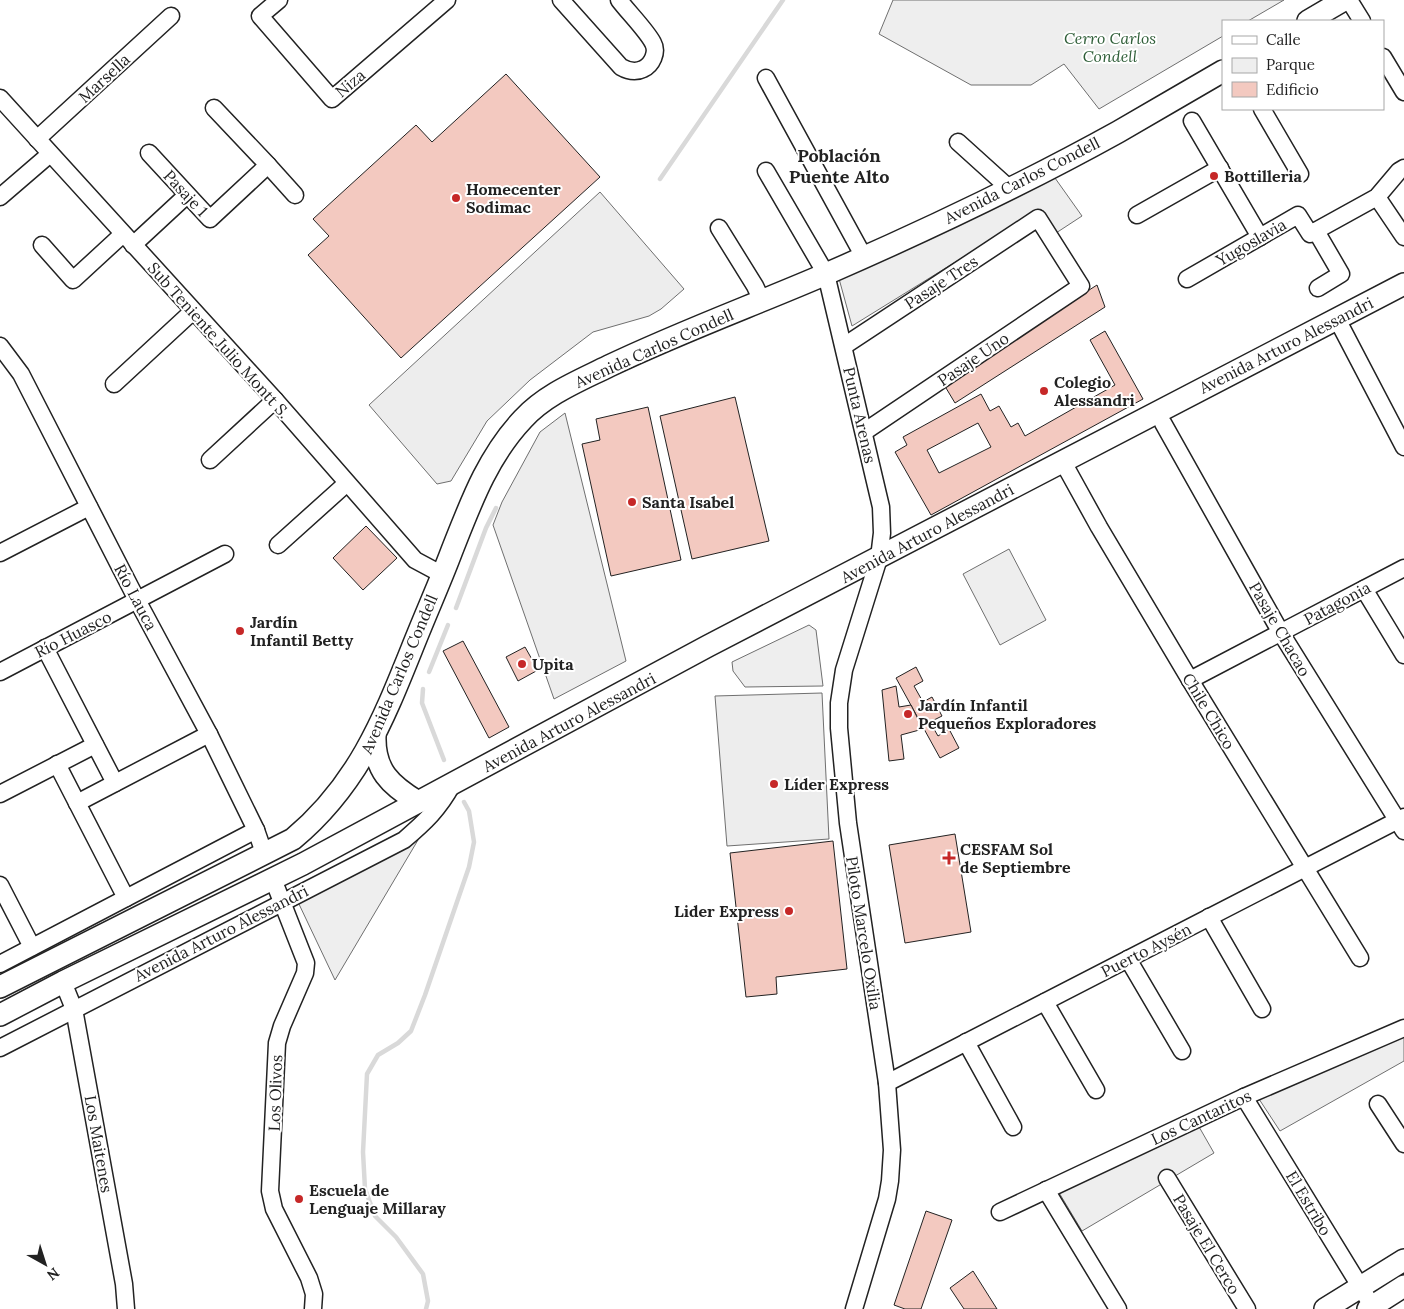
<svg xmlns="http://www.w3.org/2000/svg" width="1404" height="1309" font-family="Lora,serif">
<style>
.green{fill:#eee;stroke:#6f6f6f}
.parking{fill:#ededed;stroke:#6f6f6f}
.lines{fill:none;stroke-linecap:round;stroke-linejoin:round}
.stream{stroke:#d9d9d9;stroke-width:4.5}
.building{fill:#f3c9c0;stroke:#222;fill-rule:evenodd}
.minor-casing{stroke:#222;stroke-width:19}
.major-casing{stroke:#222;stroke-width:24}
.minor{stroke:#fff;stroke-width:16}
.major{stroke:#fff;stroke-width:21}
.poi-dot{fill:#c62828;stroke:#fff;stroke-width:2}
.labels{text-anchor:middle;stroke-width:4;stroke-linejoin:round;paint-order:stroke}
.park-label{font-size:16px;font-style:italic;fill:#2f5e38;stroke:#fff}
.street-label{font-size:16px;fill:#222;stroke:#fff}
.poi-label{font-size:16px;font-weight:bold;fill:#222;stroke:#fff;text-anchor:start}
.neighbourhood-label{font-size:18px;font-weight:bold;fill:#222;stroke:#fff}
</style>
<rect width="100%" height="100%" fill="#fff"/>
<g class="green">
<polygon points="893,0 1284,0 1248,21 1223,21 1223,36 1099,109 1064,64 1031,85 971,85 879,34"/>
<polygon points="1055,178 1082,216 1056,233 1041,209 852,326 838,275"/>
<polygon points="1009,549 1046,620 1000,645 963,574"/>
<polygon points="809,625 816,630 823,686 745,687 733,671 732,662"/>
<polygon points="418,840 335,980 298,902"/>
<polygon points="1404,1034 1404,1061 1280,1131 1259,1099"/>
<polygon points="1198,1125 1214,1153 1082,1231 1058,1191"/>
</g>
<g class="parking">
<polygon points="600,192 684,289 661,309 649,316 593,332 530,380 487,421 451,481 437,484 369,405"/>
<polygon points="565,413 626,661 554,699 493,525 502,502 540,432"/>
<polygon points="822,693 829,839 727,846 715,696"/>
</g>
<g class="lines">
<g class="stream">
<polyline points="660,179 783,0"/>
<polyline points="456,608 486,528 496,508"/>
<polyline points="429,672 448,625"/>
<polyline points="423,689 422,703 444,760"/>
<polyline points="426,1309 428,1301 423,1274 396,1237 375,1216 365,1189 363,1152 367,1074 378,1055 398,1043 411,1031 425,995 469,867 474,842 469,811 464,802"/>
</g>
</g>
<g class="building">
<polygon points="506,74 600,177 401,358 308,255 329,236 313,219 416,125 432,142"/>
<polygon points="1097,285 1105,307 955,403 943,383"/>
<path d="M1105 331 1143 399 931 515 895 452 907 445 903 437 981 394 990 411 999 406 1011 427 1018 423 1025 436 1115 385 1090 340ZM978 423 991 447 939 473 927 450Z"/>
<polygon points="735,397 769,541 692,559 660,416"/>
<polygon points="648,407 681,560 611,576 582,444 600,440 596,419"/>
<polygon points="366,526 397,558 363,590 333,558"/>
<polygon points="463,641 509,727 489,738 443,651"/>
<polygon points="525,647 538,670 518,681 506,657"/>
<polygon points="916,667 923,681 914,686 923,702 932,697 942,716 930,722 938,736 949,729 959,748 940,758 896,678"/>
<polygon points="896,686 899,707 911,705 923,729 901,735 904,759 889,761 882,690"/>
<polygon points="955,834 971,932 905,943 889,845"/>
<polygon points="833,841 847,969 776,977 777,994 746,997 730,853"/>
<polygon points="926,1211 952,1220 921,1309 905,1309 894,1305"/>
<polygon points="973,1271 997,1309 964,1309 950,1288"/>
</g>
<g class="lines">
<defs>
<g id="minor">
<polyline points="279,0 260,16 332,99 447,0"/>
<path d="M561 0 621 67C628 71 635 73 643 69 652 65 658 52 653 43 647 31 628 12 619 0"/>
<polyline points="1349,0 1362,21"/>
<polyline points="1383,57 1404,92"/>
<polyline points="766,78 864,257"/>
<polyline points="0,98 275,400 415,560 443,575"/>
<polyline points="1262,109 1300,174"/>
<polyline points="1192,121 1260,237"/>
<polyline points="37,139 171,16"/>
<polyline points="958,142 1010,189"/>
<polyline points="149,153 210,219 268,165 214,108"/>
<polyline points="268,165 295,195"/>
<polyline points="766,171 826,274 881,507 882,533 879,558 844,670 839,703 839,728 848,823 887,1083 892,1150 890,1181 887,1199 854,1309"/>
<polyline points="0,197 50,154"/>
<polyline points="1377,197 1404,237"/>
<polyline points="1137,215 1220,168"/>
<polyline points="719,228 755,286 762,301"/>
<polyline points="1316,231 1341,274 1318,288"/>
<polyline points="42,245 73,280 123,234"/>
<polyline points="133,245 187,195"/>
<polyline points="1187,279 1298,215 1310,234 1377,197 1399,171 1404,168"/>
<polyline points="1337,319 1404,447"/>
<polyline points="0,346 21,374 137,600 209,734 256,830 264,853"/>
<polyline points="844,346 1038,218 1081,286 864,432"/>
<polyline points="114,384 193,311"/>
<polyline points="1163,423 1281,633 1404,831"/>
<polyline points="210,460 275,400"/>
<polyline points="1063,462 1099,527 1190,680 1360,958"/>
<polyline points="278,545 347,483"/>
<polyline points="0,553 89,507"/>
<polyline points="1364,589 1404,655"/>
<polyline points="45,648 115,783"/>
<polyline points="0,672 225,554"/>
<polyline points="1190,680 1404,568"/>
<polyline points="57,764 126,898"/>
<polyline points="0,794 95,745"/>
<polyline points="77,803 209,734"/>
<polyline points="273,879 306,963 305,973 282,1026 277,1043 270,1191 274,1209 309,1278 314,1294 313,1309"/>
<polyline points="0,885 32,947"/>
<polyline points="1209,917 1262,1009"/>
<polyline points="1128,959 1182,1051"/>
<polyline points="0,964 256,830"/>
<polyline points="63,982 74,1009 124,1284 126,1309"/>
<polyline points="1045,1002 1096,1090"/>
<polyline points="966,1042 1013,1127"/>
<path d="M0 1048 404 840C425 822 439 809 452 785"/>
<polyline points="887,1083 1404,817"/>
<polyline points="1244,1097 1374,1309"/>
<polyline points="1378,1104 1404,1144"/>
<polyline points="1167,1178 1247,1309"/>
<polyline points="1046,1190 1118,1309"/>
<polyline points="1000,1212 1244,1097 1404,1028"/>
</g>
<g id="major">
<polyline points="1308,21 1344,0"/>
<path d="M375 736C374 770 390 785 418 802"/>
<path d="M0 987 293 839C359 784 384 718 415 641 427 611 440 582 451 553 470 505 487 457 523 419 546 394 579 381 609 366 680 332 754 305 826 274 925 231 1024 184 1118 132 1153 112 1188 91 1223 71"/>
<polyline points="0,1015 63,982 303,864 708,646 1404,284"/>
<polyline points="1325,1309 1404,1260"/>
<polyline points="1368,1309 1404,1286"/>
</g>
</defs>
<use href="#minor" class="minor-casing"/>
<use href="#major" class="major-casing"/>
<use href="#minor" class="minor"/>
<use href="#major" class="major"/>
</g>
<g class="poi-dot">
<circle cx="1214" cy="176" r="5"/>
<circle cx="456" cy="198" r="5"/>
<circle cx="1044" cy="391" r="5"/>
<circle cx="632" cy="502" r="5"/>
<circle cx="240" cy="631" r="5"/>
<circle cx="522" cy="664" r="5"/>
<circle cx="908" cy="714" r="5"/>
<circle cx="774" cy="784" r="5"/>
<path d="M946.5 850.5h5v5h5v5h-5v5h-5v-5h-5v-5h5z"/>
<circle cx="789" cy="911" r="5"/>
<circle cx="299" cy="1199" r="5"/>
</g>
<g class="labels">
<g class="park-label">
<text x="1110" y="44">Cerro Carlos<tspan x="1110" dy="18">Condell</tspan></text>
</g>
<g class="street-label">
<text transform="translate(104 78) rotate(-43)" y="6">Marsella</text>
<text transform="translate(350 83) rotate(-40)" y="6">Niza</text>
<text transform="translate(1022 180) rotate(-27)" y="6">Avenida Carlos Condell</text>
<text transform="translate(186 193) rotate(47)" y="6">Pasaje 1</text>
<text transform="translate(1251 242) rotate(-30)" y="6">Yugoslavia</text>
<text transform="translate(941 282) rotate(-33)" y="6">Pasaje Tres</text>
<text transform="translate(219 340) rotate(48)" y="6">Sub Teniente Julio Montt S.</text>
<text transform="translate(1286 345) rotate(-27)" y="6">Avenida Arturo Alessandri</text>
<text transform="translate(654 348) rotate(-24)" y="6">Avenida Carlos Condell</text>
<text transform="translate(973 359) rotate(-34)" y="6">Pasaje Uno</text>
<text transform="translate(860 415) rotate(77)" y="6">Punta Arenas</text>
<text transform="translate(927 533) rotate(-28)" y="6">Avenida Arturo Alessandri</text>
<text transform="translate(136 597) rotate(62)" y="6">Río Lauca</text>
<text transform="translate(1337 603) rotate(-28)" y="6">Patagonia</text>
<text transform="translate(1280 629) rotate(60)" y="6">Pasaje Chacao</text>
<text transform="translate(73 634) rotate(-27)" y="6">Río Huasco</text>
<text transform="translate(399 674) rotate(-67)" y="6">Avenida Carlos Condell</text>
<text transform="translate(1209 711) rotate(59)" y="6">Chile Chico</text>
<text transform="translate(569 722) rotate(-28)" y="6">Avenida Arturo Alessandri</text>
<text transform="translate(221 933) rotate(-27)" y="6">Avenida Arturo Alessandri</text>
<text transform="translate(864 933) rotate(81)" y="6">Piloto Marcelo Oxilia</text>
<text transform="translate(1146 950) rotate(-27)" y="6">Puerto Aysén</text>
<text transform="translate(275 1093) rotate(-88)" y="6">Los Olivos</text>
<text transform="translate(1201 1117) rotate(-25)" y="6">Los Cantaritos</text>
<text transform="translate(99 1144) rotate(80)" y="6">Los Maitenes</text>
<text transform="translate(1309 1203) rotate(59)" y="6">El Estribo</text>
<text transform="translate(1207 1244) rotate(59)" y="6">Pasaje El Cerco</text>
</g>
<g class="poi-label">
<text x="1224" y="182">Bottilleria</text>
<text x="466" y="195">Homecenter<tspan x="466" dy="18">Sodimac</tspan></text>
<text x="1054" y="388">Colegio<tspan x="1054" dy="18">Alessandri</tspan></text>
<text x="642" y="508">Santa Isabel</text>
<text x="250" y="628">Jardín<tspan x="250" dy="18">Infantil Betty</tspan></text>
<text x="532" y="670">Upita</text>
<text x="918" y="711">Jardín Infantil<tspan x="918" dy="18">Pequeños Exploradores</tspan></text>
<text x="784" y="790">Líder Express</text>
<text x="960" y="855">CESFAM Sol<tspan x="960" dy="18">de Septiembre</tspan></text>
<text x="779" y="917" text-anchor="end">Lider Express</text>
<text x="309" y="1196">Escuela de<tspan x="309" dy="18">Lenguaje Millaray</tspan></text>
</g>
<g class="neighbourhood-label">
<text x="839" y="162">Población<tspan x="839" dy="21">Puente Alto</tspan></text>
</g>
</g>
<rect x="1222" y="20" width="162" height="90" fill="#ffffff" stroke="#a7a7a7"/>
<rect x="1232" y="36" width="25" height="8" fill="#ffffff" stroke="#a7a7a7"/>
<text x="1266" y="45" font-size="15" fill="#222222">Calle</text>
<rect x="1232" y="58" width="25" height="15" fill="#eeeeee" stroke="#a7a7a7"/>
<text x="1266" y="70" font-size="15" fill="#222222">Parque</text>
<rect x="1232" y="82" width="25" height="15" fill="#f3c9c0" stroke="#a7a7a7"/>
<text x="1266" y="95" font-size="15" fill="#222222">Edificio</text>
<g transform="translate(45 1264) rotate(141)" stroke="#ffffff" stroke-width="4" paint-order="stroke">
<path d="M0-4L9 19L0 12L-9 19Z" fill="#222222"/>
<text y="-8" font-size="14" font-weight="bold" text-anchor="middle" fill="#222222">N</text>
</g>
</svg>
